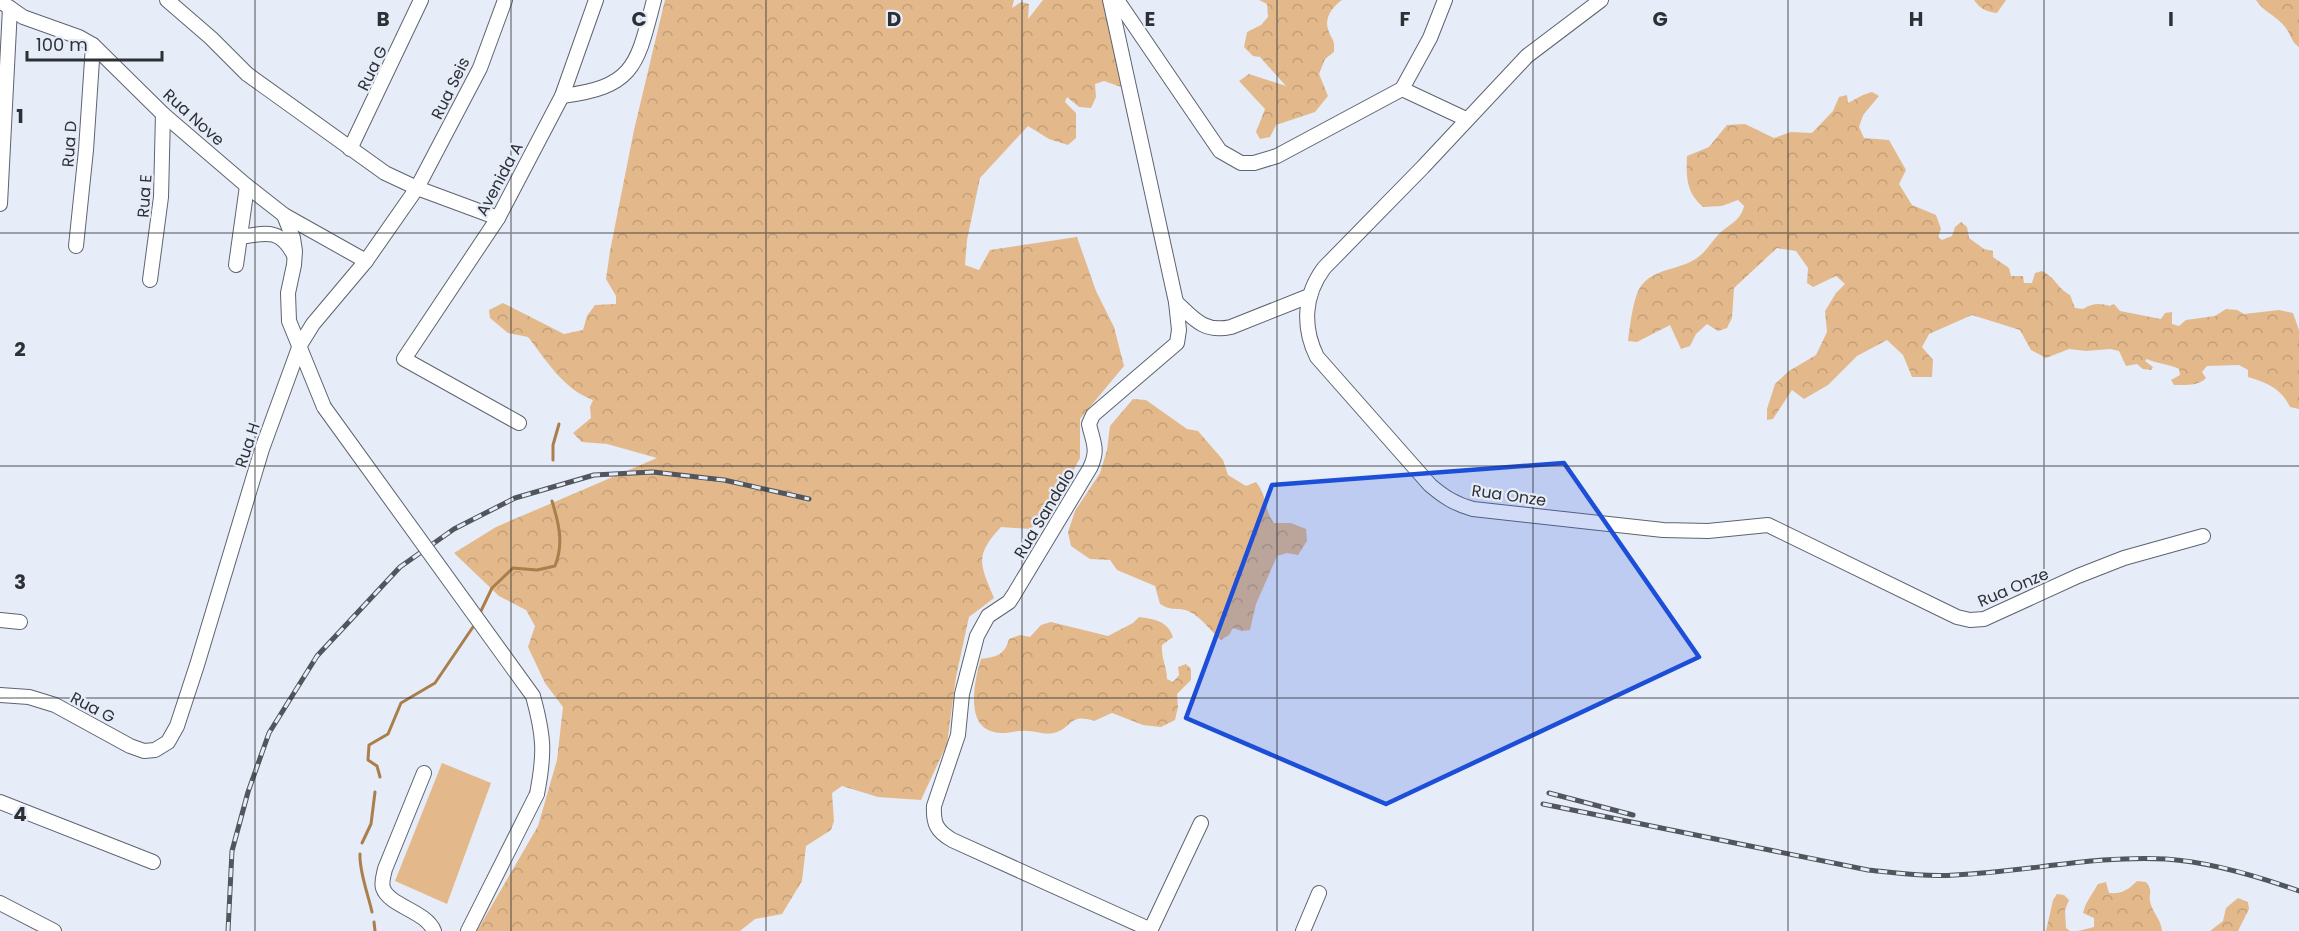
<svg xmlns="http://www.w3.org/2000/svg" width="2299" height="931" font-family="Poppins,sans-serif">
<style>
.forest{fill:url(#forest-crowns)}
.pitch{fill:#e3b98b}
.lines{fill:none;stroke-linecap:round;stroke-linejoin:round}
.stream{stroke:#aa7f4c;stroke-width:3}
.minor-casing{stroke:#5e646e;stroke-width:16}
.minor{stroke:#fff;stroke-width:14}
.rail-casing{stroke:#52555b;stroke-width:5}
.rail{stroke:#e6ecf8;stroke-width:3;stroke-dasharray:9;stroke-linecap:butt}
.minor-bridge-casing{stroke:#5e646e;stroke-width:16;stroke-linecap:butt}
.minor-bridge{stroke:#fff;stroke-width:14}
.marked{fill:#1d4ed8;fill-opacity:0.2;stroke:#1d4ed8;stroke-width:4.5;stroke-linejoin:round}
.grid{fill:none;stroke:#2d3034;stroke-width:1.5;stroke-opacity:0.55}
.labels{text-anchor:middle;stroke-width:4.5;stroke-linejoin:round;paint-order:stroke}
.street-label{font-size:16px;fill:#2d3034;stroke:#e6ecf8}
.grid-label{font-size:20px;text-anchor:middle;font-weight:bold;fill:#2d3034;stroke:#e6ecf8;stroke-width:4.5;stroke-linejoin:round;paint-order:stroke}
</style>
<defs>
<pattern id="forest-crowns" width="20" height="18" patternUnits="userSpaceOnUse" patternTransform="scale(1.5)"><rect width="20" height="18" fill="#e3b98b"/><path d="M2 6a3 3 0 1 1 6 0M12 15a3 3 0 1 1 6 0" fill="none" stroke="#c39f79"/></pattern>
</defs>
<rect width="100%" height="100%" fill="#e6ecf8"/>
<g class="forest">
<path d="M665 0H1014L1012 8 1021 2 1029 4 1028 19 1043 0H1103L1124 88 1104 81 1095 84 1096 97 1091 108 1079 107 1067 97 1065 102 1076 113V138L1068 145 1049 139 1028 126 980 178 967 240 965 265 979 270 990 250 1077 237 1096 291 1114 327 1124 366 1080 419V458L1053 509 1030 529 1001 527C974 556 980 564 994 598L969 617 956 677 947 744 921 800 878 797 842 786 832 793 834 821 831 830 806 846 802 881 782 914 755 919 740 931H477L538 826 557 760 563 707 545 683 528 647 535 626 526 610 499 596 454 553 496 527 657 458 607 444 582 442 573 433 591 418 590 407 593 400C563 389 547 361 528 337L508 333 490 318 489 310 503 303 564 334 583 330 587 316 595 305 616 304V296L606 279 610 251 634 130Z"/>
<path d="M1259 0H1342C1333 6 1324 18 1328 29 1331 40 1335 37 1334 52L1325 59 1319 74 1328 96 1315 112 1276 125 1270 137 1260 139 1256 132 1265 109 1239 81 1249 74 1286 86 1260 57 1253 56 1244 47 1247 32 1261 25 1268 17 1267 4Z"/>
<path d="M1974 0H2006L1997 13C1987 12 1980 9 1974 0Z"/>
<path d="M2256 0H2299V47C2291 42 2291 34 2285 27 2277 16 2262 11 2256 0Z"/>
<path d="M1872 92 1879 96 1863 115 1859 127 1864 138 1889 140 1906 170 1899 184 1912 205 1936 215 1941 229 1938 237 1942 240 1952 236 1955 227 1961 222 1967 227 1969 238 1984 249 1993 251V257L2009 268 2011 276H2023L2024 283H2032L2035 273 2042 271C2057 279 2056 287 2070 295L2075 308 2083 309C2092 303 2100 303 2110 306L2114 304 2120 311 2161 319 2165 313 2172 312V324L2179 326 2186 320 2215 316 2226 309 2237 310 2244 314 2279 310 2293 313 2299 330V409L2290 407C2281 388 2267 383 2248 377V370L2239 365 2207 366 2202 372 2206 378C2199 386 2185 385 2174 385L2171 380 2180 375 2179 369C2169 364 2158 364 2147 359L2145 361 2153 367 2151 370 2143 369 2137 364 2126 366 2119 351 2110 349 2086 351 2069 349 2046 358 2031 350 2020 330 1972 315 1929 334 1922 347 1933 360 1932 377H1912L1903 355 1887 340 1857 356 1828 385 1804 399 1792 390 1773 419 1767 420V409L1775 384 1789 371 1816 355 1827 332 1825 311 1836 293 1845 284 1836 276 1813 287 1807 283 1808 268 1796 251 1777 248 1734 288 1732 318 1727 328 1718 331 1707 324 1696 334 1690 346 1681 349 1670 325 1637 342 1628 341C1630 327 1633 297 1641 286 1653 270 1673 270 1690 262 1704 256 1710 243 1720 233 1730 224 1741 220 1744 206L1738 200 1722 206 1703 207C1686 193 1686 176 1687 156L1709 147 1727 125 1745 124 1774 138 1791 132 1812 133 1833 111 1839 97 1847 95 1848 103 1863 95Z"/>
<path d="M1133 399 1146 400 1187 429 1198 431 1223 460 1228 475 1246 486 1256 482C1268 497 1263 508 1274 523H1291L1306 529 1307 541 1298 555 1287 553 1277 556 1256 604 1250 630 1242 631 1233 628 1229 635 1221 640C1209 630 1202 617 1188 611 1178 607 1173 612 1160 604L1155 586 1117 570 1110 560 1090 559 1071 546 1068 532 1075 511 1100 473 1107 450 1110 426Z"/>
<path d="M1139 617C1154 619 1168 621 1173 637L1162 645C1161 658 1167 667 1167 679L1173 682 1179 675 1178 667 1186 664 1191 669V680L1177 694 1178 707 1175 720 1161 727 1143 725 1112 713 1094 721C1070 713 1072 727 1057 732 1045 736 1038 731 1026 731 1015 730 1004 735 994 732 964 726 975 678 981 659 996 657 1005 655 1009 639L1020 635 1030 637 1041 625 1051 622 1108 636 1133 623Z"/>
<path d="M2137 881 2146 882C2153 892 2149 892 2150 901 2152 912 2161 919 2162 931H2078L2094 927V918L2083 913C2085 903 2093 893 2098 884L2106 882 2109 893C2122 894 2128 890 2137 881Z"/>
<polygon points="2057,894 2064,895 2069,900 2065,910 2066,928 2070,931 2046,931 2053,900"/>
<polygon points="2238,898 2248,902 2249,909 2238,931 2210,931 2223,921 2226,908"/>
</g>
<polygon class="pitch" points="442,763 491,783 447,904 395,881"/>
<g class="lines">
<g class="stream">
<polyline points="553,460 553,445 559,424"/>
<path d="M479 615 492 588 513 568 537 570 555 566C564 543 559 524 552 501"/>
<polyline points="380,777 377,766 368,760 369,745 388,734 401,703 435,683 475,624"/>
<polyline points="362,843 371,824 375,792"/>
<path d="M360 854C359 871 368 894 372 912"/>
<polyline points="374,922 375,931"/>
</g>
<defs>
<g id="minor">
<polyline points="167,0 211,38 247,74 385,173 417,188 498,218"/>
<path d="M1110 0 1176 302 1179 330 1177 343 1093 415 1089 424C1093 443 1099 449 1090 468L1013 596 1009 602 988 616 977 636 962 694 958 735 934 806C933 824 937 831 952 840L1151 930"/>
<polyline points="1117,0 1220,151 1241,163 1254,163 1277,156 1402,89 1430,38 1445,0"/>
<path d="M1601 0 1527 56 1423 167 1324 268C1304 295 1302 327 1317 357L1430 485C1444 497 1455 504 1473 509L1663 530 1708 531 1768 525 1957 617 1970 620 1984 619 2078 576 2124 558 2203 536"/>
<polyline points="0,1 23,17 79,37 93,45 163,114 247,186 284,215 366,261"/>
<polyline points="1402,89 1466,119"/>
<path d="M562 96C635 87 637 65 654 0"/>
<polyline points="350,149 421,0"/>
<polyline points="0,204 10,8"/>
<polyline points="284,215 293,238 295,251 294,265 288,293 289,321 324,407"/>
<path d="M240 237C266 233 280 228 294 255"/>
<polyline points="76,246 86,150 93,45"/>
<polyline points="236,265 247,186"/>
<polyline points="150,280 161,197 163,114"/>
<path d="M1176 302C1194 319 1204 333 1231 327L1309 296"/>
<polyline points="519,423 404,359 498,218 562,96 596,0"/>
<polyline points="0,620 20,622"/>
<polyline points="0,695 29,697 55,705 130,746 144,751 155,750 168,742 177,726 197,665 262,449 300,345 313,324 366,261 417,188 480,68 505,0"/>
<path d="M424 773 385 869C384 874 381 882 383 888 389 906 426 911 434 931"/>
<polyline points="0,802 153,862"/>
<polyline points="0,903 54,931"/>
<polyline points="468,931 537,794"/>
<polyline points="1150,931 1201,823"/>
<polyline points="1303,931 1319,893"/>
</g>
</defs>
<use href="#minor" class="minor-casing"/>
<use href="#minor" class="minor"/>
<defs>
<g id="rail">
<polyline points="1549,793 1633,815"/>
<path d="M1543 804 1868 870C1897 873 1926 877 1955 875 2026 872 2095 855 2166 859 2211 862 2257 876 2299 891"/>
<polyline points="228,931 232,851 248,792 269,733 317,656 400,567 454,529 515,498 594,475 653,472 724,480 809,499"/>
</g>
</defs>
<use href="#rail" class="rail-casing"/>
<use href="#rail" class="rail"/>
<defs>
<path id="minor-bridge" d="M324 407 533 696C544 736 545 753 537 794"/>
</defs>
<use href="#minor-bridge" class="minor-bridge-casing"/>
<use href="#minor-bridge" class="minor-bridge"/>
</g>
<path class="marked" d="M1564 463 1699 657 1386 804 1186 718 1272 485Z"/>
<path class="grid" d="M255 0V931M511 0V931M766 0V931M1022 0V931M1277 0V931M1533 0V931M1788 0V931M2044 0V931M0 233H2299M0 466H2299M0 698H2299"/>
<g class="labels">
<g class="street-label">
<text transform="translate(372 68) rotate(-64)" y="6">Rua G</text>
<text transform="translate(450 88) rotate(-64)" y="6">Rua Seis</text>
<text transform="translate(194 117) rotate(42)" y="6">Rua Nove</text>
<text transform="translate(69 144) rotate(-86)" y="6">Rua D</text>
<text transform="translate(499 179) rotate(-62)" y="6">Avenida A</text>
<text transform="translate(144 196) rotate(-86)" y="6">Rua E</text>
<text transform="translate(247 445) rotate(-72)" y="6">Rua H</text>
<text transform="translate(1509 495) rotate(8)" y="6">Rua Onze</text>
<text transform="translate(1044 513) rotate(-59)" y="6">Rua Sandalo</text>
<text transform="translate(2013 587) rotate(-23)" y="6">Rua Onze</text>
<text transform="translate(93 707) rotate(28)" y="6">Rua G</text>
</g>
</g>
<g class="grid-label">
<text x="383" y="26">B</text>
<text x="639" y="26">C</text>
<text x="894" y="26">D</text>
<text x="1150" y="26">E</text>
<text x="1405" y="26">F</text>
<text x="1660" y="26">G</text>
<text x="1916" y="26">H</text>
<text x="2171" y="26">I</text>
<text x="20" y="123">1</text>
<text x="20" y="356">2</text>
<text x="20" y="589">3</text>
<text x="20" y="821">4</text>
</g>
<path d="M27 51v9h135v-9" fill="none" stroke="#2d3034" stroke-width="3"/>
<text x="36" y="51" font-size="18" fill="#2d3034" stroke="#e6ecf8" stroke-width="4.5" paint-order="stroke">100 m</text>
</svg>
